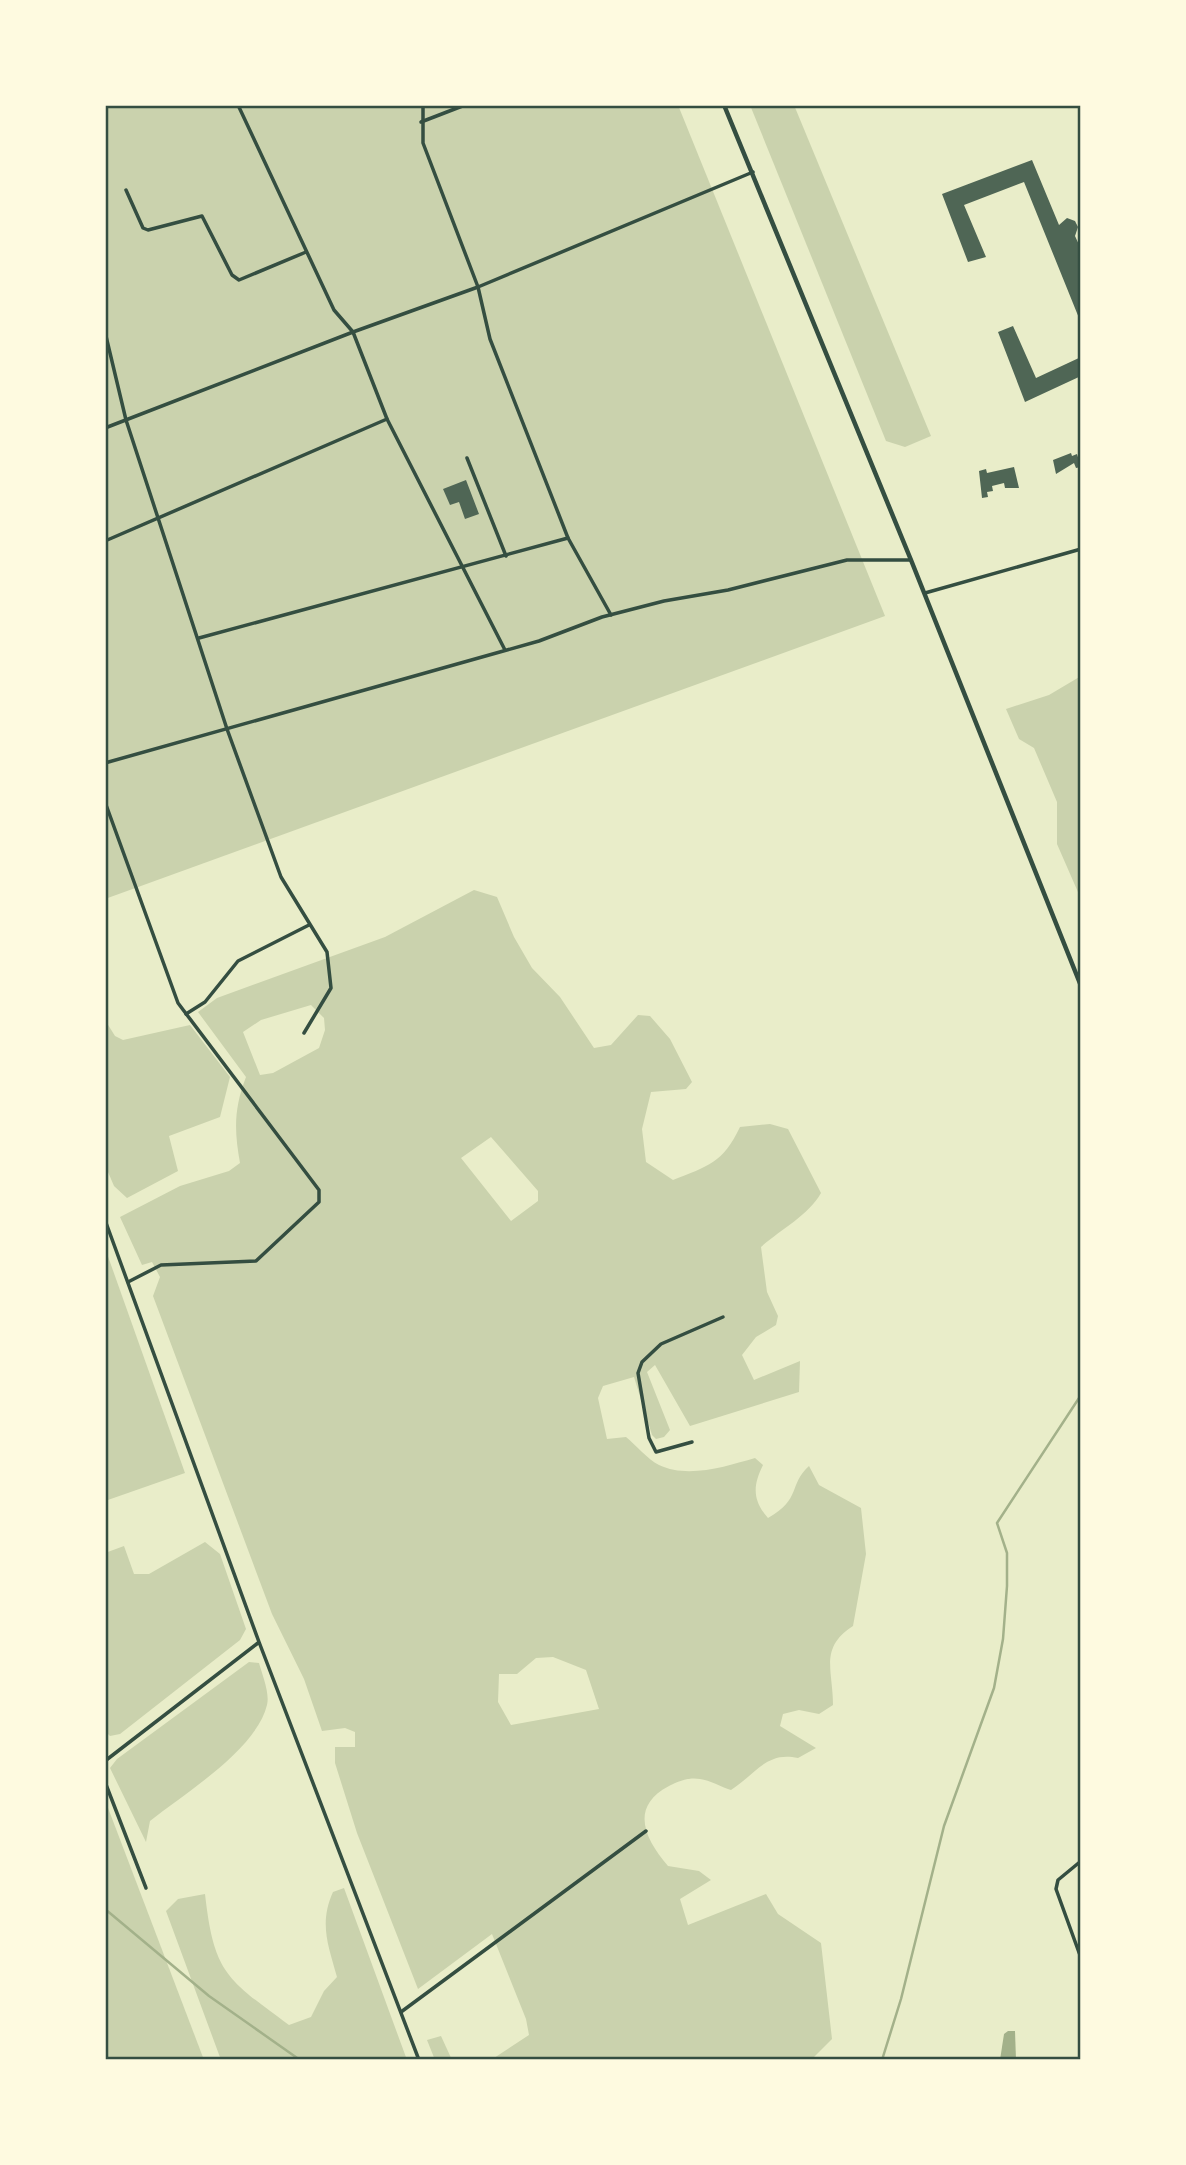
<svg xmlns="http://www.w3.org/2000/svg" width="1186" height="2165" font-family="Overpass,sans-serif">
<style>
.green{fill:#cad2ad;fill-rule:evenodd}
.water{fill:#a3b18a}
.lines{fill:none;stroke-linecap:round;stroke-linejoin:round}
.stream{stroke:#a3b18a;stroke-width:2.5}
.building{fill:#4f6655}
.minor{stroke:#344e41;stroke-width:3.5}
.tertiary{stroke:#344e41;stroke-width:4.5}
.neatline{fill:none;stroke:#344e41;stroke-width:2.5}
</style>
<rect width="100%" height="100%" fill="#e9edc9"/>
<g class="green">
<polygon points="105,105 678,105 885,616 105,899"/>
<polygon points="750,105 794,105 931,436 905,447 886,441"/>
<polygon points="1081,676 1081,899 1057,844 1057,802 1034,748 1019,739 1006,709 1049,695"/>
<path d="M474 890 497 897 514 937 532 968 560 997 594 1048 611 1045 638 1015 650 1016 670 1039 692 1082 686 1089 651 1092 642 1129 646 1162 673 1180C708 1166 723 1163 740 1127L770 1124 788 1129 821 1193C808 1216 781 1229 761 1247L767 1292 778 1316 776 1325 756 1337 742 1355 754 1380 800 1361 799 1392 690 1426 655 1365 647 1372 670 1430 664 1437 656 1439 652 1435 634 1377 603 1386 598 1398 607 1439 626 1437C636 1445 647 1459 659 1465 688 1479 727 1466 755 1458L763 1465C753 1485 752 1500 768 1518 802 1499 788 1485 809 1466L819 1485 861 1508 866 1554 853 1626C819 1648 833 1670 833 1705L819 1714 799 1710 783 1714 780 1726 816 1748 798 1758C766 1751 756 1774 731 1790 721 1787 710 1780 700 1779 689 1777 679 1781 669 1786 629 1807 645 1839 668 1866L699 1871 711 1880 680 1899 688 1925 766 1894 778 1914 821 1943 832 2039 811 2060H491L529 2035 526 2019 492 1934 418 1989 357 1833 335 1763V1747H355V1732L345 1728 322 1731 304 1679 272 1614 153 1296 160 1277 152 1262 142 1265 120 1217 180 1186 229 1171 240 1163C234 1130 234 1108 246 1077L198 1012 217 998 385 937ZM311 1005 324 1018 325 1030 319 1048 273 1073 260 1075 243 1032 261 1020ZM491 1137 538 1191V1201L511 1221 461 1158ZM553 1657 586 1670 599 1709 511 1725 498 1702 499 1674H517L536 1658Z"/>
<polygon points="105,1020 115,1036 123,1040 190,1025 230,1077 220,1117 169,1136 178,1171 127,1198 114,1186 105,1165"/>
<polygon points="105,1248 185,1473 105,1501"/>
<polygon points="205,1542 220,1554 246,1629 240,1640 120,1734 110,1736 105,1731 105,1553 124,1546 134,1574 149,1574"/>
<path d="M249 1662 259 1663C262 1674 270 1693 267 1705 256 1750 185 1793 150 1821L146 1842 110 1768 117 1759Z"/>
<polygon points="105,1800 204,2060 105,2060"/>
<path d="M344 1888 407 2060H221L166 1911 178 1899 205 1894C214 1974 227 1979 289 2025L311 2017 324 1991 337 1977C328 1945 319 1923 333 1892Z"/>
<polygon points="441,2036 452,2060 435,2060 427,2040"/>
</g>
<polygon class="water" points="1008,2031 1015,2031 1016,2060 1000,2060 1004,2034"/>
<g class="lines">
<g class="stream">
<polyline points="105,1909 209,1996 300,2060"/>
<polyline points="882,2060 901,1999 944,1826 994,1688 1003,1639 1007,1586 1007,1553 997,1523 1081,1395"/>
</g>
</g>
<g class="building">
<polygon points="1032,160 1059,225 1067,218 1075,221 1078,227 1075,236 1081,249 1081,323 1024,182 964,205 986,257 968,262 942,194"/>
<polygon points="1013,326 1036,378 1081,357 1081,376 1025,402 998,332"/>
<polygon points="1071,453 1072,456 1077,454 1081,467 1076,468 1074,463 1056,474 1053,460"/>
<polygon points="1014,467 1019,488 1005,488 1004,483 992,486 993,491 987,492 988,497 982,498 979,471 986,469 987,473"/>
<polygon points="466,480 479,514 465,519 459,502 450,505 443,489"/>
</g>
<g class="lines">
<g class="minor">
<polyline points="238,105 334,310 353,332 387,419 505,650"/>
<polyline points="423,105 423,143 478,287 490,339 568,538 611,615"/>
<polyline points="421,122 465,105"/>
<polyline points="126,190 143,228 148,230 202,216 232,275 239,280 306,252"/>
<polyline points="105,332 126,420 227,729 281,877 327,952 331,988 304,1033"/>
<polyline points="105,428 353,332 478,287 753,172"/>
<polyline points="467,458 506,556"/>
<polyline points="105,541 387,419"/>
<polyline points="925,593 1081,549"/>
<polyline points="199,638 568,538"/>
<polyline points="105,763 539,641 602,617 664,601 728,590 847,560 911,560"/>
<polyline points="105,802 178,1003 319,1190 319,1202 256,1261 161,1265 128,1282"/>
<polyline points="186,1014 205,1002 238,961 309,925"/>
<polyline points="105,1220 259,1642 419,2060"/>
<polyline points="692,1442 656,1452 649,1438 638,1373 642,1362 661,1344 723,1317"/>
<polyline points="105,1761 258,1643"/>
<polyline points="105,1782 146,1888"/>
<polyline points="1081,1861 1058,1880 1056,1889 1081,1958"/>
<polyline points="401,2012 646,1831"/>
</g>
<polyline class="tertiary" points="724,105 911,560 1081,986"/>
</g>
<rect width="1186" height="2165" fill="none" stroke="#fefae0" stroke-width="214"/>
<rect x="107" y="107" width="972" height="1951" class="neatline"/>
</svg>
